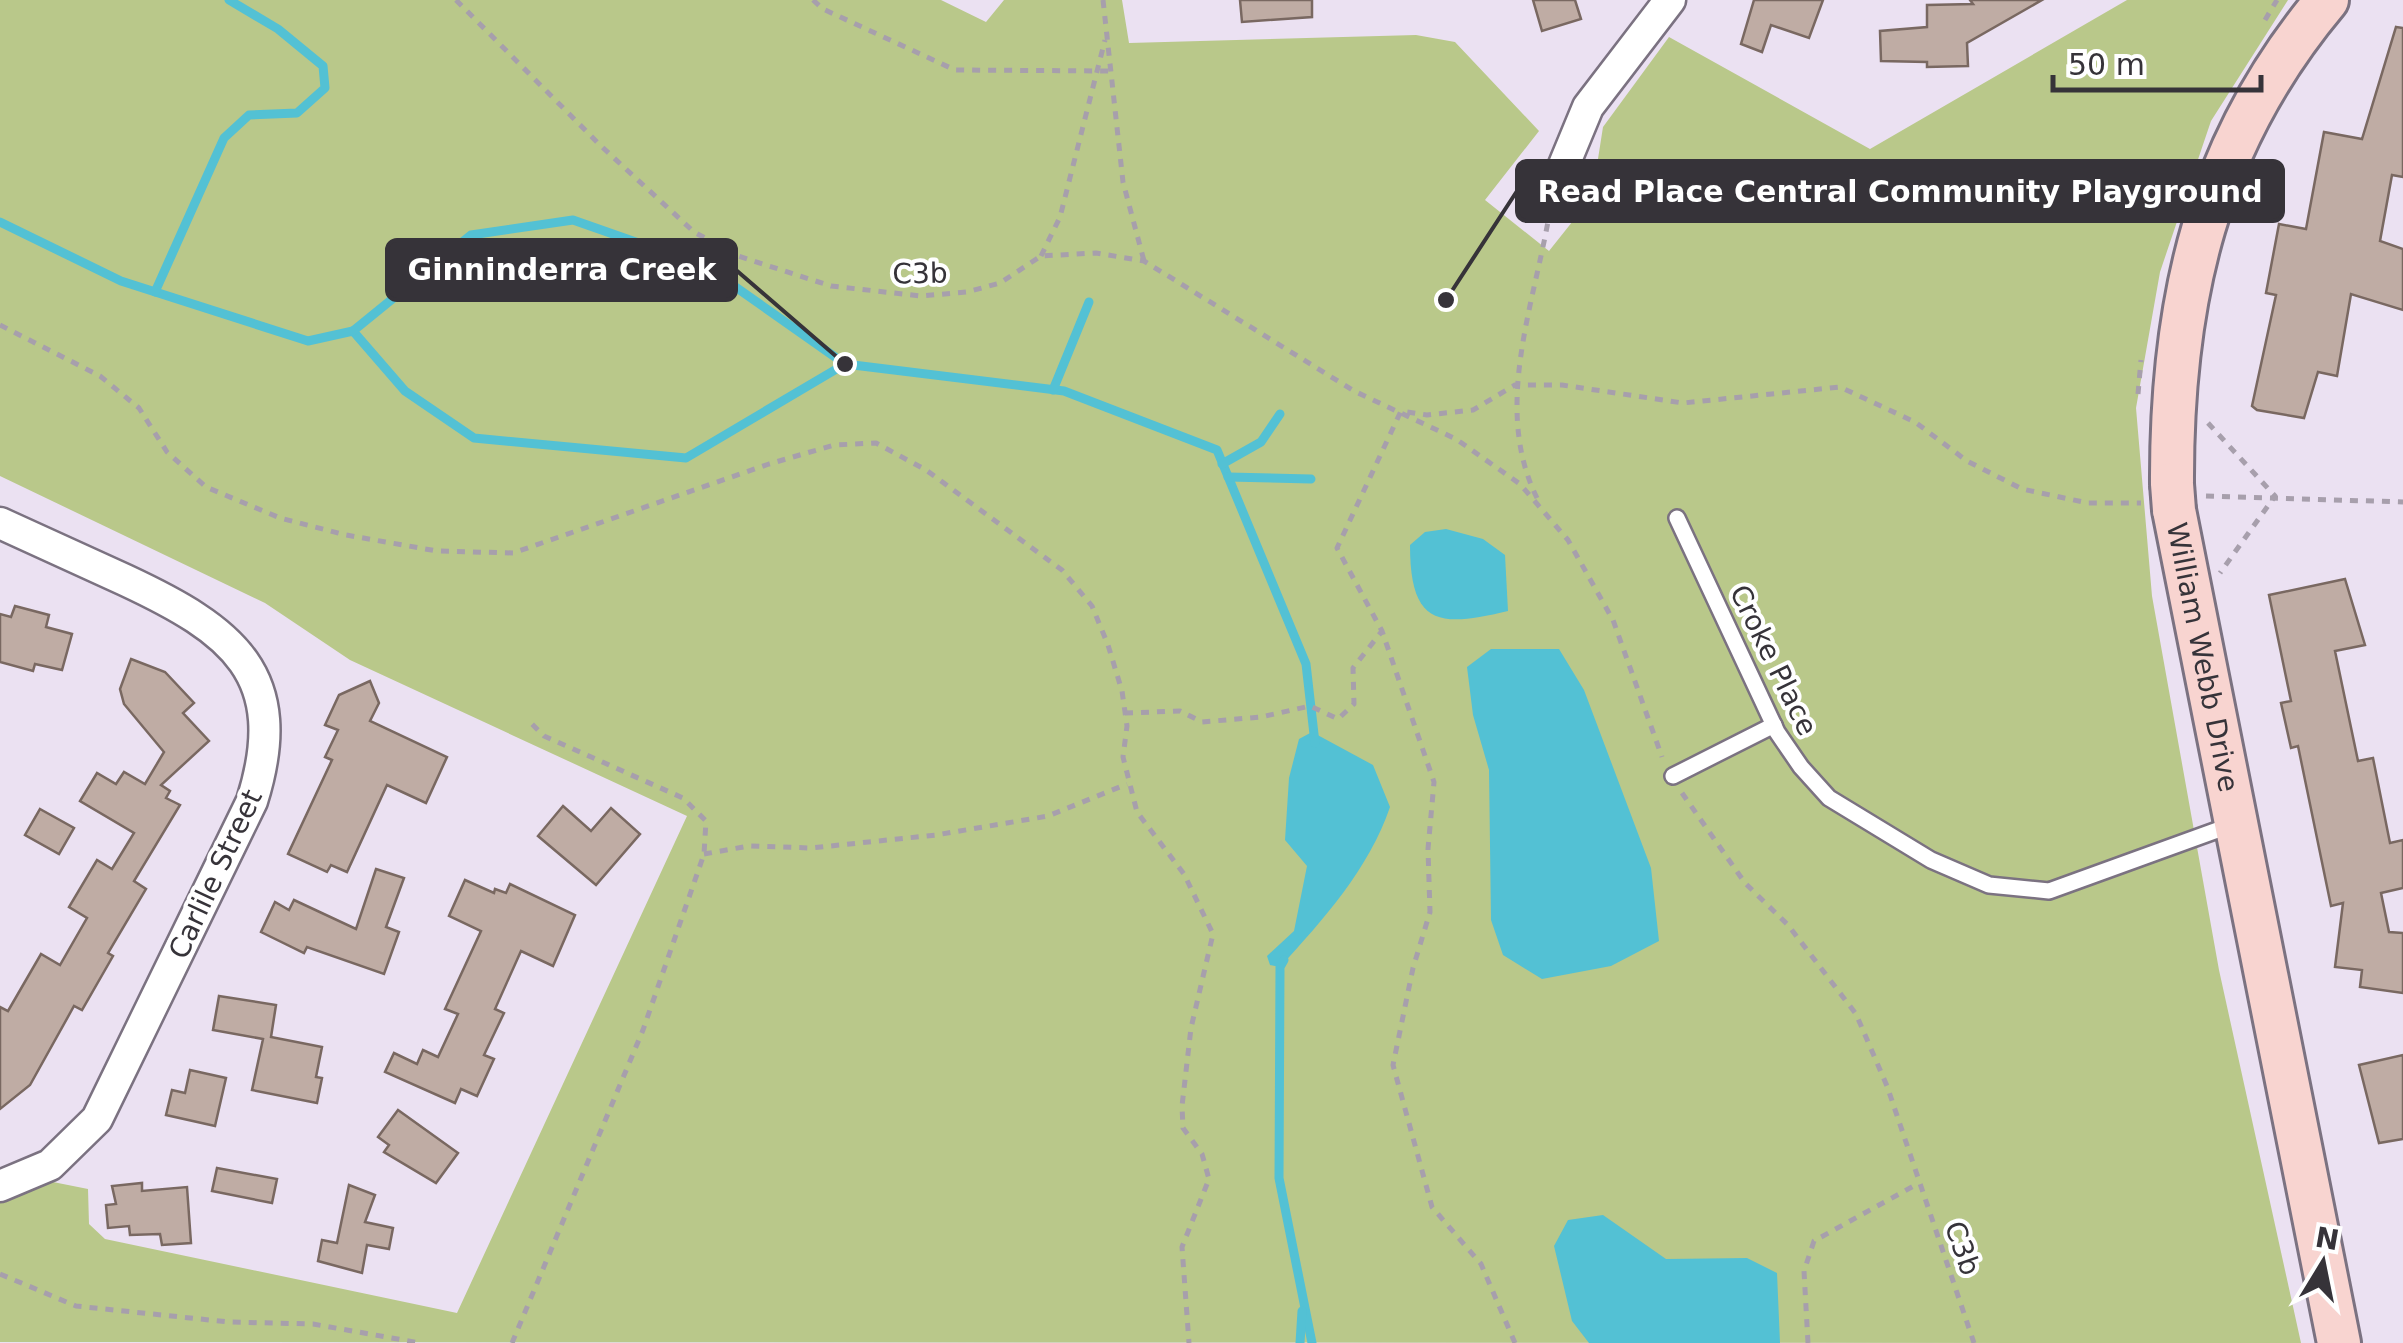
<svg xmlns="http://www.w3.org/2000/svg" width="2403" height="1343" font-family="'DejaVu Sans',sans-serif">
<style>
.green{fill:#b9c88a}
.water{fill:#53c1d4}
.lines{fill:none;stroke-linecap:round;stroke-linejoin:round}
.stream{stroke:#53c1d4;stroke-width:9}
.building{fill:#bfaca4;stroke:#796861;stroke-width:2.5}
.service-casing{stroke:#7b7281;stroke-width:20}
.minor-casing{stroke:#7b7281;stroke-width:35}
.secondary-casing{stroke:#7b7281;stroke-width:48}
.path{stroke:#a79fac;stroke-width:5;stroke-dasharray:8 8;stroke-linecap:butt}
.service{stroke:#fff;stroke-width:15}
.minor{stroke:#fff;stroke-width:30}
.secondary{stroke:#f8d4d0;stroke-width:42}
.secondary-bridge-casing{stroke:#7b7281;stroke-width:48;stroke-linecap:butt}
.secondary-bridge{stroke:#f8d4d0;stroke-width:42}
.labels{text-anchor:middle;stroke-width:8;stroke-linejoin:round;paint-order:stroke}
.street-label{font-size:28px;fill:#363339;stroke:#fff}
.leader{fill:none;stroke:#363339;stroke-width:4}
.callout-dot{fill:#363339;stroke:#fff;stroke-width:4}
.callout{fill:#363339;stroke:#363339;stroke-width:4}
.callout-label{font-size:30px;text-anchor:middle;font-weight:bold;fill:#fff}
</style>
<rect width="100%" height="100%" fill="#ebe1f2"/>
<polygon class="green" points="0,0 941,0 986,22 1004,0 1122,0 1129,43 1416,35 1455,42 1539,131 1485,200 1549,251 1592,197 1603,127 1669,37 1870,149 2127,0 2288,0 2211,121 2160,272 2136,408 2152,596 2219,970 2301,1343 0,1342 0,1188 48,1181 88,1189 89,1224 105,1239 457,1313 687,816 350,660 265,603 0,476"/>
<g class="water">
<path d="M1446 529 1483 539 1505 555 1508 611C1438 628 1410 625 1410 545L1425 532Z"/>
<polygon points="1491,649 1559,649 1584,690 1651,868 1659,941 1611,966 1542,979 1503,955 1491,920 1489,770 1473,715 1467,667"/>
<path d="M1312 732 1373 765 1390 807C1369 869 1323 920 1280 967L1270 965 1267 956 1294 931 1307 866 1285 840 1289 778 1299 739Z"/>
<polygon points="1603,1215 1666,1259 1747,1258 1777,1273 1780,1343 1589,1343 1572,1321 1554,1246 1568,1220"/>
</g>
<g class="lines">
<g class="stream">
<polyline points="0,222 121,281 308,341 353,331 405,391 474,438 686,458 845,364 1064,391 1217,450 1306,664 1315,743"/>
<polyline points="155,292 224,138 249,115 297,113 325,88 323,66 278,29 229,0"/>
<polyline points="353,331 471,235 573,220 707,267 845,364"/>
<polyline points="1053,390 1089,302"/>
<polyline points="1222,464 1261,442 1280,414"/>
<polyline points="1228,477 1311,479"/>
<polyline points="1284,960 1280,967 1279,1178 1312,1343"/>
<polyline points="1300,1343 1302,1311"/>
</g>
</g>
<g class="building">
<polygon points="1240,0 1312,0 1312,17 1242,22"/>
<polygon points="1533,0 1575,0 1581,19 1542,31"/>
<polygon points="1754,0 1823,0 1809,38 1771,25 1762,52 1741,44"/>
<polygon points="1970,0 2042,0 1967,43 1968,66 1927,67 1927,62 1881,61 1880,31 1927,27 1927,5 1973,4"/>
<polygon points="2396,27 2403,28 2403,177 2392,175 2380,241 2403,249 2403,310 2351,294 2337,376 2318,372 2304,418 2257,410 2252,406 2276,295 2266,293 2279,224 2306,229 2324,132 2362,139"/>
<polygon points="2345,579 2365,645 2335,651 2358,761 2373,758 2390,843 2403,840 2403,888 2381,893 2389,932 2403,933 2403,993 2360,987 2362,970 2335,967 2343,903 2331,906 2298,746 2291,748 2281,703 2291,701 2269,595"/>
<polygon points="15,606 49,615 46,627 72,634 62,670 35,664 33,671 0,662 0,614 11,617"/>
<polygon points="131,659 165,672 194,703 183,713 209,741 161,785 170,791 166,798 180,805 134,881 146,889 108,953 113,956 82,1010 74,1006 30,1085 0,1109 0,1007 8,1011 41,954 60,965 87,918 69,907 97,860 112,869 134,833 80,801 97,773 116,784 124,772 145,784 164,752 124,704 120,689"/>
<polygon points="370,681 379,703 370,721 447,757 426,803 387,785 347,872 331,865 327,872 288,854 332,760 325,757 338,730 325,725 339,695"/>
<polygon points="563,806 591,831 611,808 640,834 596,885 538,836"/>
<polygon points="40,809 74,828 59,854 25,835"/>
<polygon points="376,869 404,878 386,927 399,932 384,974 307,947 304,953 261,932 275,902 289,910 294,900 356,929"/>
<polygon points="465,880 494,893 495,889 506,893 510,884 575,915 553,966 521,951 495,1009 504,1013 484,1055 494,1059 477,1096 461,1089 455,1103 385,1072 394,1053 417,1064 423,1050 438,1057 458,1014 445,1009 481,931 449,916"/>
<polygon points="219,996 276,1005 271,1037 322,1047 316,1077 322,1078 317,1103 252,1090 263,1039 213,1030"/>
<polygon points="2403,1055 2403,1139 2379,1143 2359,1065"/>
<polygon points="190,1070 226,1078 215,1126 166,1115 172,1090 185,1093"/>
<polygon points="398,1110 458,1153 436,1183 384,1152 389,1145 378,1137"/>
<polygon points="217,1168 277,1179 272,1203 212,1191"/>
<polygon points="142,1183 142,1191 187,1187 191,1243 162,1245 160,1234 130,1235 129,1226 108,1228 106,1205 116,1204 112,1186"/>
<polygon points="349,1185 375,1195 365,1222 393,1228 389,1249 367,1245 362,1273 318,1261 322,1240 337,1243"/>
</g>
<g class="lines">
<defs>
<g id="service">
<polyline points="1677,518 1777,732 1801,767 1829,798 1931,860 1989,885 2049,891 2234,824"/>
<polyline points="1673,776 1774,725"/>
</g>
<g id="minor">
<polyline points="1554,189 1588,107 1670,0"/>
<path d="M0 523C42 542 84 561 125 580 232 630 292 674 252 801L97 1119 50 1165 0 1186"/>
</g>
<g id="secondary">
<path d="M2172 484C2171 301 2206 144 2327 0"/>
<path id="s1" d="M2174 510 2339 1343"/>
</g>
</defs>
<use href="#service" class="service-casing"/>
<use href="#minor" class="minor-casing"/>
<use href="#secondary" class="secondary-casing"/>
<g class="path">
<polyline points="456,0 600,145 694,232 738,256 831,286 921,296 967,292 1000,283 1041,256 1096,253 1144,261 1354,391 1456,439 1520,484 1568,540 1613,620 1662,757"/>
<polyline points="813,0 823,9 955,70 1111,71"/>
<polyline points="1103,0 1123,182 1144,261"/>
<polyline points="2265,20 2277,0"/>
<polyline points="1041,256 1060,217 1105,40"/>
<polyline points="0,325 100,376 139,408 167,452 206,487 280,518 346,535 437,551 513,553 769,464 834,445 876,443 926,470 1062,570 1092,606 1108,645 1122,691 1127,726 1123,757 1137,812 1184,874 1213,934 1191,1028 1182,1106 1183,1128 1202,1154 1209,1179 1182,1247 1189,1343"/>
<polyline points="2138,394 2141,360"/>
<polyline points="2208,423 2275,496 2220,573"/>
<polyline points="2206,496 2403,502"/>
<path d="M1537 498C1493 409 1533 308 1549 216"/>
<polyline points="1125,713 1180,711 1202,722 1261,717 1310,706 1338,719 1354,704 1353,668 1382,631"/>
<polyline points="1682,793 1745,883 1788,925 1856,1014 1887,1086 1974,1343"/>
<polyline points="704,854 749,846 811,848 936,835 1048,816 1127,784"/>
<polyline points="0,1274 76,1306 229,1322 313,1324 420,1343"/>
<polyline points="512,1343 643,1030 704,854 706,821 683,798 544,736 528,720"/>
<polyline points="1515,1343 1481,1264 1432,1207 1393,1065 1413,968 1430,912 1428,849 1434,782 1382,631 1337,548 1401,411 1427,415 1473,410 1515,385 1562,385 1683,403 1840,387 1915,422 1967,461 2022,489 2088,503 2141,503"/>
<polyline points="1808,1343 1804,1271 1814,1241 1919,1183"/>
</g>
<use href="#service" class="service"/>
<use href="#minor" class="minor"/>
<use href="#secondary" class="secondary"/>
<defs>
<polyline id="secondary-bridge" points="2172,484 2174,510"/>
</defs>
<use href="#secondary-bridge" class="secondary-bridge-casing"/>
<use href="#secondary-bridge" class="secondary-bridge"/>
</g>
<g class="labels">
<g class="street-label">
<text transform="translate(920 273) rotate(-1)" y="10">C3b</text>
<text dy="10" stroke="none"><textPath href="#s1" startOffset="150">William Webb Drive</textPath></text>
<text transform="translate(1774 660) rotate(64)" y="10">Croke Place</text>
<text transform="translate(215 874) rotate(-65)" y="10">Carlile Street</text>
<text transform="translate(1963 1248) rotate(71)" y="10">C3b</text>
</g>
</g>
<path class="leader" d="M1446 300L1517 191M845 364L736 270"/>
<g class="callout-dot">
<circle cx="1446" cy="300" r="10"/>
<circle cx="845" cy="364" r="10"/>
</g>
<g class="callout">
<rect x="1517" y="161" width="766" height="60" rx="10"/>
<rect x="387" y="240" width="349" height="60" rx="10"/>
</g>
<g class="callout-label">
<text x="1900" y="202">Read Place Central Community Playground</text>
<text x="562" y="280">Ginninderra Creek</text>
</g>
<g transform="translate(2323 1263) rotate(10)" stroke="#ffffff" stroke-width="8" paint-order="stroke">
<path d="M0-8L18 38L0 25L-18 38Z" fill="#363339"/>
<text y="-15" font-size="28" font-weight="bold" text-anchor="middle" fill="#363339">N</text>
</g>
<path d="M2053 75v15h208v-15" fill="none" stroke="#363339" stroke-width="5"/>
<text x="2068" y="75" font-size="30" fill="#363339" stroke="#ffffff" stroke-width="8" paint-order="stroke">50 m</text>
</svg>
